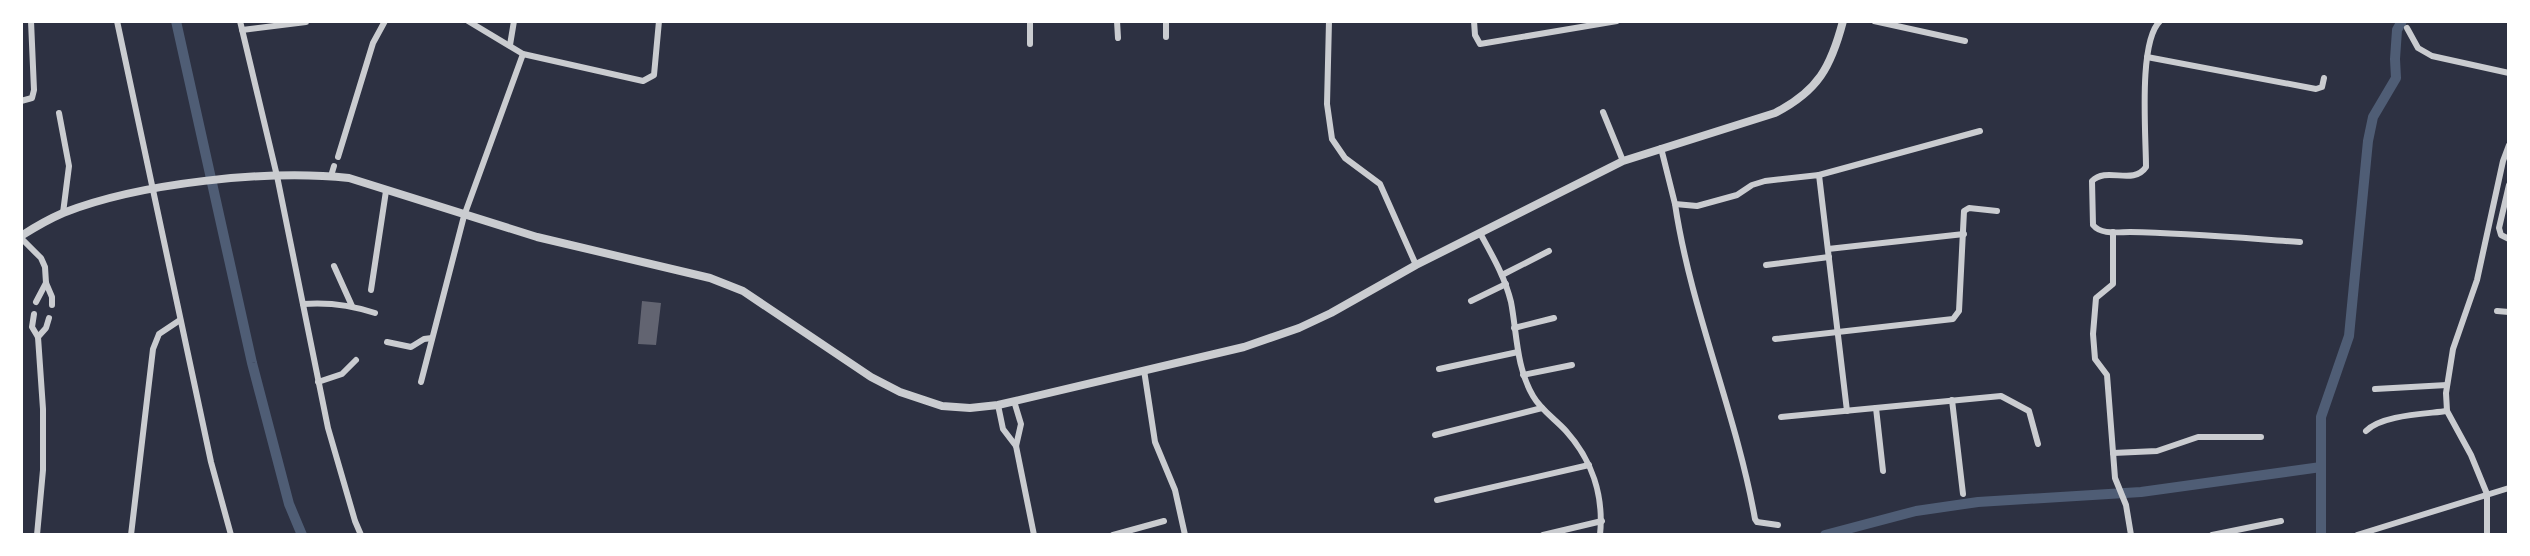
<svg xmlns="http://www.w3.org/2000/svg" width="2530" height="556" font-family="Arial,sans-serif">
<style>
.lines{fill:none;stroke-linecap:round;stroke-linejoin:round}
.canal{stroke:#4f5d75;stroke-width:10}
.building{fill:#626471}
.minor{stroke:#caccd0;stroke-width:6}
.tertiary{stroke:#caccd0;stroke-width:8}
</style>
<rect width="100%" height="100%" fill="#2d3142"/>
<g class="lines">
<g class="canal">
<polyline points="176,21 252,363 289,504 302,535"/>
<polyline points="1825,535 1916,511 1978,502 2141,492 2321,467"/>
<polyline points="2321,535 2321,417 2349,336 2368,141 2373,117 2396,78 2395,59 2397,30 2402,21"/>
</g>
</g>
<polygon class="building" points="642,301 661,303 656,345 638,344"/>
<g class="lines">
<g class="minor">
<polyline points="117,21 211,462 231,535"/>
<polyline points="240,21 277,176 328,428 355,521 361,535"/>
<polyline points="468,21 523,54 643,81 654,75 659,21"/>
<polyline points="1030,21 1030,44"/>
<polyline points="1117,21 1118,38"/>
<polyline points="1166,21 1166,37"/>
<polyline points="1329,21 1327,104 1332,139 1345,158 1380,184 1416,265"/>
<polyline points="1474,21 1475,35 1480,44 1617,21"/>
<polyline points="1874,21 1965,41"/>
<path d="M2160 21C2138 42 2146 135 2146 167 2133 186 2107 166 2092 181L2093 225C2101 235 2118 232 2130 232 2187 233 2243 238 2300 242"/>
<polyline points="2407,28 2418,48 2432,56 2509,73"/>
<polyline points="242,30 306,22"/>
<polyline points="510,45 514,21"/>
<polyline points="2147,57 2316,89 2322,87 2324,78"/>
<polyline points="21,101 32,98 34,90 31,21"/>
<polyline points="1603,112 1623,161"/>
<polyline points="59,113 69,166 63,213"/>
<polyline points="1661,148 1675,204 1697,206 1737,195 1752,185 1765,181 1819,175 1847,411"/>
<polyline points="338,157 373,43 385,21"/>
<polyline points="1819,175 1980,131"/>
<polyline points="331,176 334,166"/>
<polyline points="2509,185 2499,228 2501,235 2509,239"/>
<path d="M1675 204C1691 311 1736 412 1755 519L1757 522 1778 525"/>
<polyline points="2113,232 2113,284 2096,298 2093,334 2095,359 2107,375 2115,478 2126,505 2131,535"/>
<path d="M1480 233C1492 255 1505 277 1511 302 1517 333 1516 367 1533 396 1541 410 1555 419 1566 431 1592 460 1604 496 1600 535"/>
<polyline points="21,238 41,258 45,267 46,283 52,297 52,305"/>
<polyline points="1828,249 1964,234"/>
<polyline points="1766,265 1829,257"/>
<polyline points="334,266 352,306"/>
<polyline points="1502,275 1549,251"/>
<polyline points="371,290 386,191"/>
<polyline points="1471,301 1506,284"/>
<polyline points="36,302 46,283"/>
<path d="M303 304C328 302 351 305 375 313"/>
<polyline points="2497,311 2509,312"/>
<polyline points="34,314 32,327 38,337 43,409 43,470 37,535"/>
<polyline points="1514,328 1554,318"/>
<polyline points="38,337 46,328 49,318"/>
<polyline points="1775,339 1953,319 1959,311 1964,211 1969,208 1997,211"/>
<polyline points="387,342 411,347 424,339 432,338"/>
<polyline points="1439,369 1518,352"/>
<polyline points="1144,370 1155,442 1175,490 1185,535"/>
<polyline points="1523,375 1572,365"/>
<polyline points="318,382 342,374 356,360"/>
<polyline points="421,382 464,216 523,54"/>
<polyline points="2375,389 2447,385"/>
<polyline points="1952,400 1963,494"/>
<polyline points="1014,401 1021,424 1016,446 1034,535"/>
<polyline points="998,405 1003,429 1016,446"/>
<polyline points="1876,408 1883,471"/>
<polyline points="1781,417 2001,396 2029,411 2038,444"/>
<path d="M2366 431C2381 415 2425 414 2447 411"/>
<polyline points="1435,435 1542,408"/>
<polyline points="2113,453 2157,451 2198,437 2261,437"/>
<polyline points="1437,500 1589,465"/>
<polyline points="131,535 153,349 159,334 180,320"/>
<polyline points="1113,535 1164,521"/>
<polyline points="1543,535 1602,521"/>
<polyline points="2212,535 2281,521"/>
<polyline points="2357,535 2509,488"/>
<polyline points="2487,535 2487,494 2471,455 2447,411 2446,393 2453,349 2477,280 2503,161 2509,145"/>
</g>
<path class="tertiary" d="M21 236C35 227 49 219 63 213 139 183 269 169 349 178L537 237 710 278 743 291 871 377 900 392 942 406 970 408 998 405 1244 347 1299 328 1331 313 1416 265 1623 161 1775 113C1818 91 1831 67 1843 21"/>
</g>
<rect width="2530" height="556" fill="none" stroke="#ffffff" stroke-width="46"/>
</svg>
